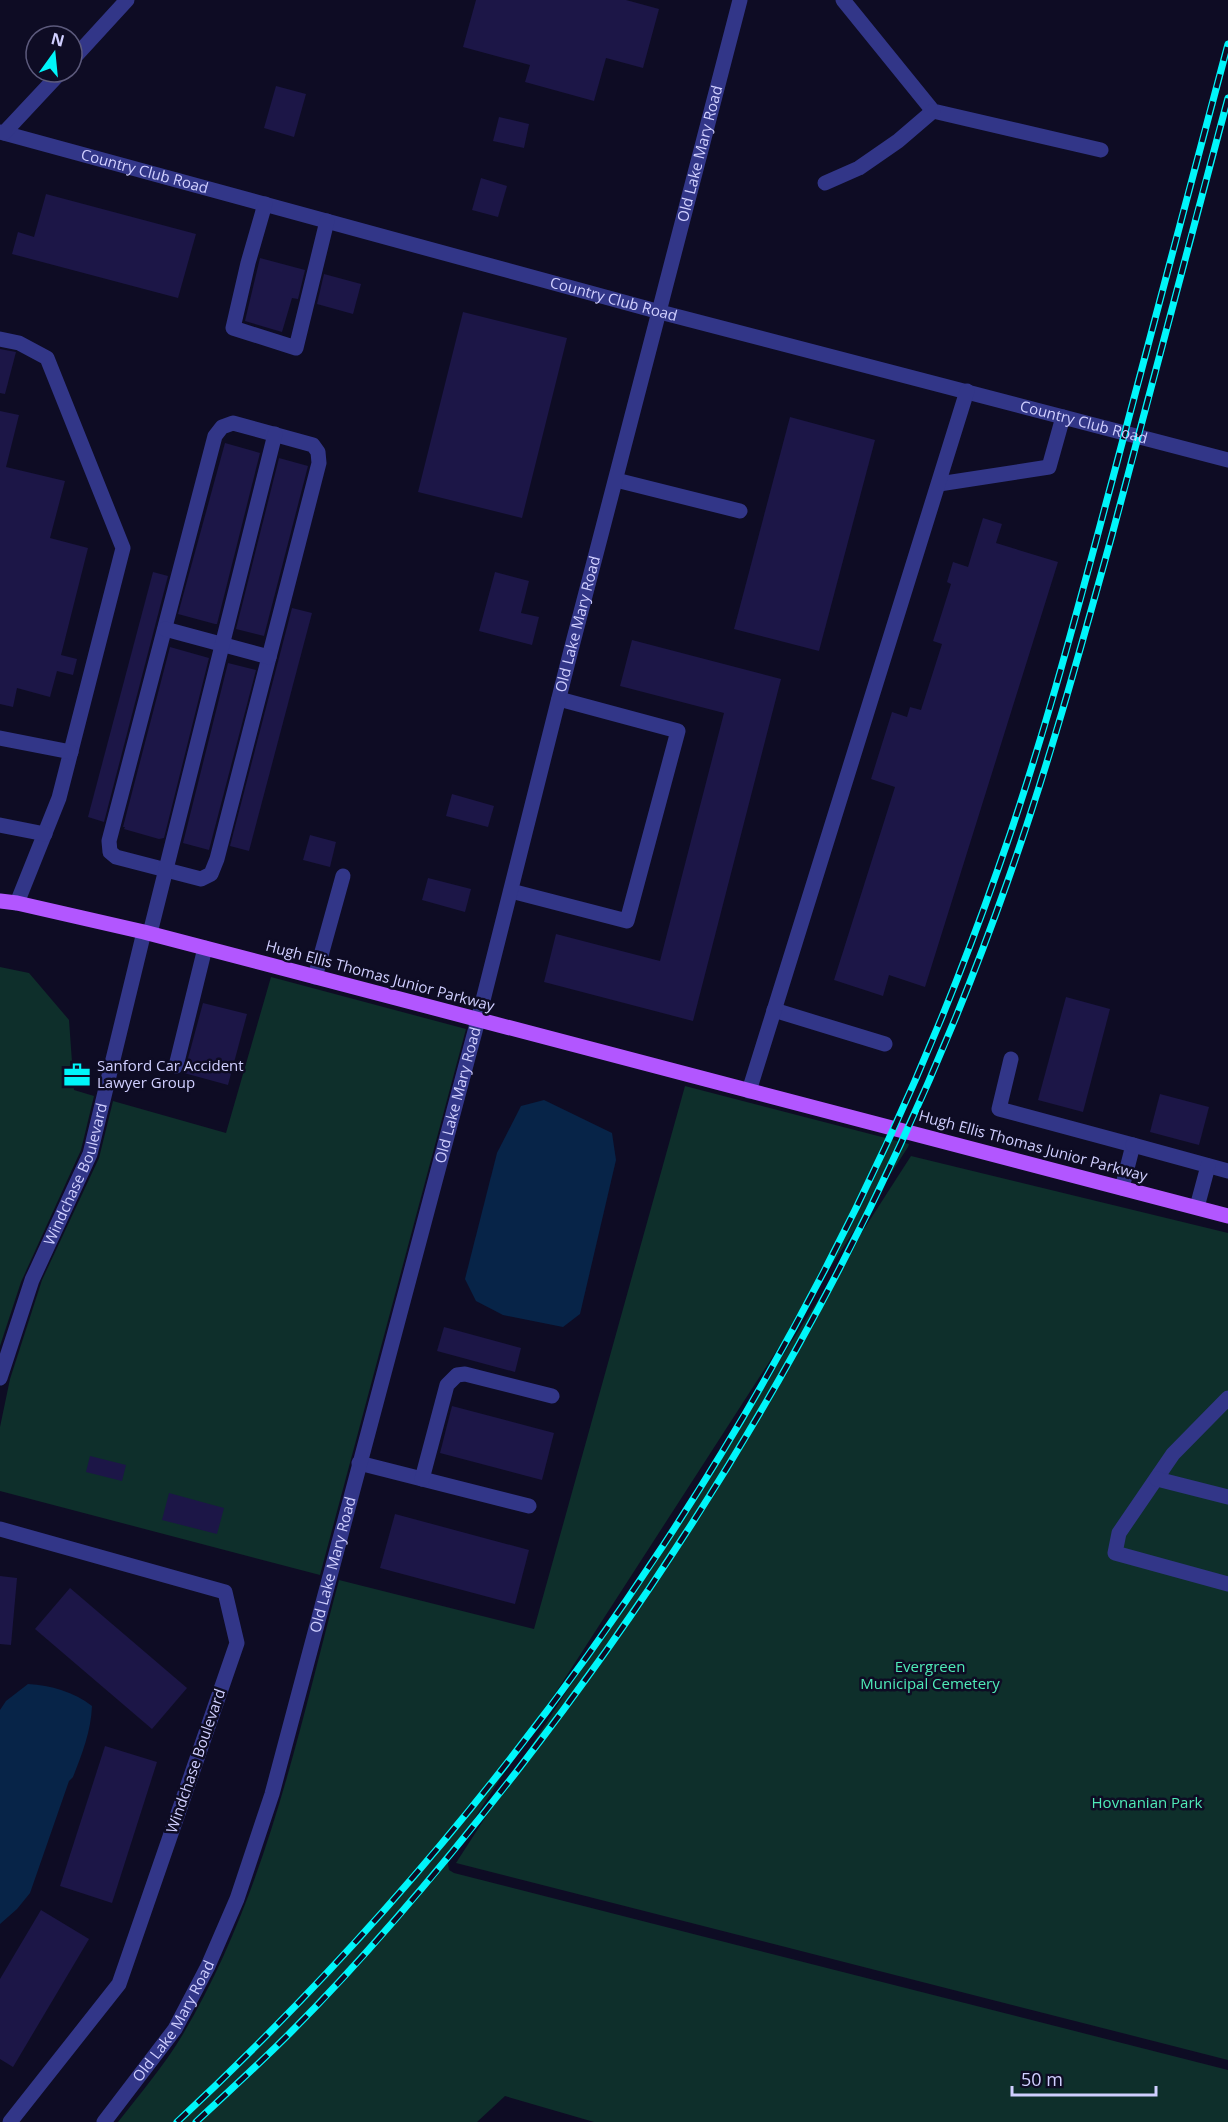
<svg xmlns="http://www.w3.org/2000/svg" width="1228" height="2122" font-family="'Open Sans',sans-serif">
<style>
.green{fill:#0e2f2b}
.water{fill:#072448}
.building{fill:#1c1647}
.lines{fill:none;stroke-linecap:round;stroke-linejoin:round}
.minor{stroke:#323688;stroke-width:15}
.major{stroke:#b256ff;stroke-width:15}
.rail-casing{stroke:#00f5fa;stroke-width:7}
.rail{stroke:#0e0c24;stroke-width:4.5;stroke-dasharray:14;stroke-linecap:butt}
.labels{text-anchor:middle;stroke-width:5;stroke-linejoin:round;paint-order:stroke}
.street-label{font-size:15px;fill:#d0cfff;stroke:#0e0c24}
.poi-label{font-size:15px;fill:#d0cfff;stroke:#0e0c24;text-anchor:start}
.park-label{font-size:15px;fill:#4febb7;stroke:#0e0c24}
</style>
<rect width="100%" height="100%" fill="#0e0c24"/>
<g class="green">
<polygon points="0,967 29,973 69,1020 74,1090 94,1096 81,1150 21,1282 0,1346"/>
<polygon points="271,977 466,1029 320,1575 0,1491 0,1427 10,1379 42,1280 99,1158 113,1101 226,1133"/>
<path d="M685 1086 909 1144 908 1147 449 1858 448 1864 449 1870 454 1873 1228 2070V2122H594L505 2096 477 2122H118C139 2095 166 2063 183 2034 265 1896 298 1734 339 1580L534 1629Z"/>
<polygon points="911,1156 1228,1233 1228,2060 456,1863"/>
</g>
<g class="water">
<polygon points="544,1100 612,1133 616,1160 580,1314 563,1327 503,1315 476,1301 465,1279 497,1153 521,1106"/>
<path d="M28 1684C51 1685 74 1692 92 1706 91 1731 82 1754 73 1777L69 1781 30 1893 17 1909 0 1924V1710L6 1701Z"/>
</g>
<g class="building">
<polygon points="476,0 626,0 659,9 643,68 606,58 594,101 525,82 530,65 463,47"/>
<polygon points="276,86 306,94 294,137 264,128"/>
<polygon points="499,117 529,124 524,148 493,141"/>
<polygon points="481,178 507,186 498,217 472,210"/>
<polygon points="46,194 196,234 178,298 12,254 18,232 34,237"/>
<polygon points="260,258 305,270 298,299 292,298 282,332 245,321"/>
<polygon points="324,274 361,284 353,314 317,304"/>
<polygon points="463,312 567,338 522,518 418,492"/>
<polygon points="0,349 16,352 5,394 0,393"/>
<polygon points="0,411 19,415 6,467 65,481 50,538 88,548 61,655 77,659 73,675 57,671 50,697 17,688 13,707 0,704"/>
<polygon points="790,417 875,440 819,651 734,629"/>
<polygon points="225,443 260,453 217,624 215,624 178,614"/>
<polygon points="279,458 308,466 264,636 236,629"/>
<polygon points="983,518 1002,524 996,543 1058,562 925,987 889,975 883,996 834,980 895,787 871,779 892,712 907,717 910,707 921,710 942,644 933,641 951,584 947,582 953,562 968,567"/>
<polygon points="153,572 168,576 104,822 88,817"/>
<polygon points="495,572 529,581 521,613 539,617 532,645 479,631"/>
<polygon points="292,608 312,613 249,851 230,846"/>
<polygon points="632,640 781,679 693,1021 544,982 556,934 660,961 724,713 620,686"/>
<polygon points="170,647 209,658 164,838 159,839 124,829 125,827 123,827"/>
<polygon points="228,663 256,670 209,850 183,843"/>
<polygon points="452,794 494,806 488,827 446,816"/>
<polygon points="310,835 336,842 330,867 303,860"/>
<polygon points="428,878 471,889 465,912 422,900"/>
<polygon points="1066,997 1110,1009 1083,1112 1038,1100"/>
<polygon points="203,1003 247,1014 228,1085 184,1073"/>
<polygon points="1160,1094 1209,1107 1199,1145 1150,1132"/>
<polygon points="444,1327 521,1348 515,1372 437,1351"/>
<polygon points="452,1406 554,1433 542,1480 440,1453"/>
<polygon points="90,1456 126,1465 122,1481 86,1472"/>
<polygon points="169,1493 224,1508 217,1534 162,1520"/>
<polygon points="395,1514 529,1550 515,1604 380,1568"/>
<polygon points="0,1576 17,1578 11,1645 0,1644"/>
<polygon points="70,1588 187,1688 152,1729 35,1629"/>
<polygon points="105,1746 157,1762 112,1903 60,1886"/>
<polygon points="41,1910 89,1939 13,2067 0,2059 0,1979"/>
</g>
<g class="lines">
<g class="minor">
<polyline points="843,0 933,111 1101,150"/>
<polyline points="72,60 127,0"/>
<path id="s1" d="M0 132 660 312 1228 460"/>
<polyline points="4,133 61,72"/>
<polyline points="825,183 859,168 898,141 933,111"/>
<polyline points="265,204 248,263 233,328 296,348 327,221"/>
<polyline points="0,339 19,343 47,358 123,548 59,798 17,903"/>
<polygon points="233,423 313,445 318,452 319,463 217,859 211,874 201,879 116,857 110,852 109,841 215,436 222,427"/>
<polyline points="616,480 740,511"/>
<polyline points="939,484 1049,467 1063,417"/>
<polyline points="165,629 269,657"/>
<polyline points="0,738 71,752"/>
<polyline points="0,825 45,834"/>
<polyline points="511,891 627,921 678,731 559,699"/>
<polyline points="150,933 275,434"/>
<polyline points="315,977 343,876"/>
<polyline points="774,1010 885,1044"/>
<polyline points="1011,1059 999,1109 1133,1145 1122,1188"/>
<polyline points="176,1066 205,948"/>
<polyline points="749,1091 967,391"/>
<polyline points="1133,1145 1228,1171"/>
<polyline points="1197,1207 1208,1166"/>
<path id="s2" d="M0 1378 32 1280 90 1154 144 932"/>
<polyline points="1228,1398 1173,1454 1119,1533 1115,1553 1228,1584"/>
<polyline points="359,1463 529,1506"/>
<polyline points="422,1479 447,1385 457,1375 465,1374 552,1396"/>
<polyline points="1157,1479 1228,1497"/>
<polyline points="0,1529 225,1592 237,1643 119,1984 10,2122"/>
<path id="s3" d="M104 2122 175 2029 208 1966 237 1899 272 1794 478 1020 570 654 740 0"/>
</g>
<polyline class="major" points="0,901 17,903 144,932 1228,1216"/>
<defs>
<g id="rail">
<path d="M177 2122C545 1780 832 1344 998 869 1043 742 1077 612 1112 481 1151 335 1189 190 1228 44"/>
<path d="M196 2122C227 2093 259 2064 289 2034 371 1952 446 1862 517 1771 726 1502 895 1201 1008 880 1048 767 1080 651 1112 535 1151 390 1189 243 1228 98"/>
</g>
</defs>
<use href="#rail" class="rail-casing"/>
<use href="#rail" class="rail"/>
</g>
<defs>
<symbol id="office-bare" viewBox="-9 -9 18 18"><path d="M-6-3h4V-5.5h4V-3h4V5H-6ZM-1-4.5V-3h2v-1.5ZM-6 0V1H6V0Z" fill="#00f5fa" stroke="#0e0c24" stroke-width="2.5" paint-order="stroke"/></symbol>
</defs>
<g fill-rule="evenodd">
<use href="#office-bare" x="58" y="1056" width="38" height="38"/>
</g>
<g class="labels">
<g class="street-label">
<text dy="5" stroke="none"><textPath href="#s3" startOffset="2067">Old Lake Mary Road</textPath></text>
<text dy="5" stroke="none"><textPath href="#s1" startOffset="150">Country Club Road</textPath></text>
<text dy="5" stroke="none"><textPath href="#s1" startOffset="636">Country Club Road</textPath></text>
<text dy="5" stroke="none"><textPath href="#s1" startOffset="1122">Country Club Road</textPath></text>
<text dy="5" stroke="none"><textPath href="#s3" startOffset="1581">Old Lake Mary Road</textPath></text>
<text transform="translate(380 976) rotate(15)" y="5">Hugh Ellis Thomas Junior Parkway</text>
<text dy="5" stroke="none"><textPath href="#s3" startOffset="1095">Old Lake Mary Road</textPath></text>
<text transform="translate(1033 1146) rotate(15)" y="5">Hugh Ellis Thomas Junior Parkway</text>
<text dy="5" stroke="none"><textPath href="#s2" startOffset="218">Windchase Boulevard</textPath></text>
<text dy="5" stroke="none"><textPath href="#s3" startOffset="609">Old Lake Mary Road</textPath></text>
<text transform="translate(196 1761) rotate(-71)" y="5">Windchase Boulevard</text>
<text dy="5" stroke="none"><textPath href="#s3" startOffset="123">Old Lake Mary Road</textPath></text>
</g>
<g class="poi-label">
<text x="97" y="1071">Sanford Car Accident<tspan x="97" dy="17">Lawyer Group</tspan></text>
</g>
<g class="park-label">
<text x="930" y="1672">Evergreen<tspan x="930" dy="17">Municipal Cemetery</tspan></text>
<text x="1147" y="1808">Hovnanian Park</text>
</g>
</g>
<g transform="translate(54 54) rotate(15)"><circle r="28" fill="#0e0c24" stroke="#5c5a7c" stroke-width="1.5"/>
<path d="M0-4.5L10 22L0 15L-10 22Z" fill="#00f5fa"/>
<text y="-9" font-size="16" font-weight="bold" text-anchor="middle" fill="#d0cfff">N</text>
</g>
<path d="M1012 2086v9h144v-9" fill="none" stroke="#d0cfff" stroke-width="3"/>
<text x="1021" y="2086" font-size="18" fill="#d0cfff" stroke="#0e0c24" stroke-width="4.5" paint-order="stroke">50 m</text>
</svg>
